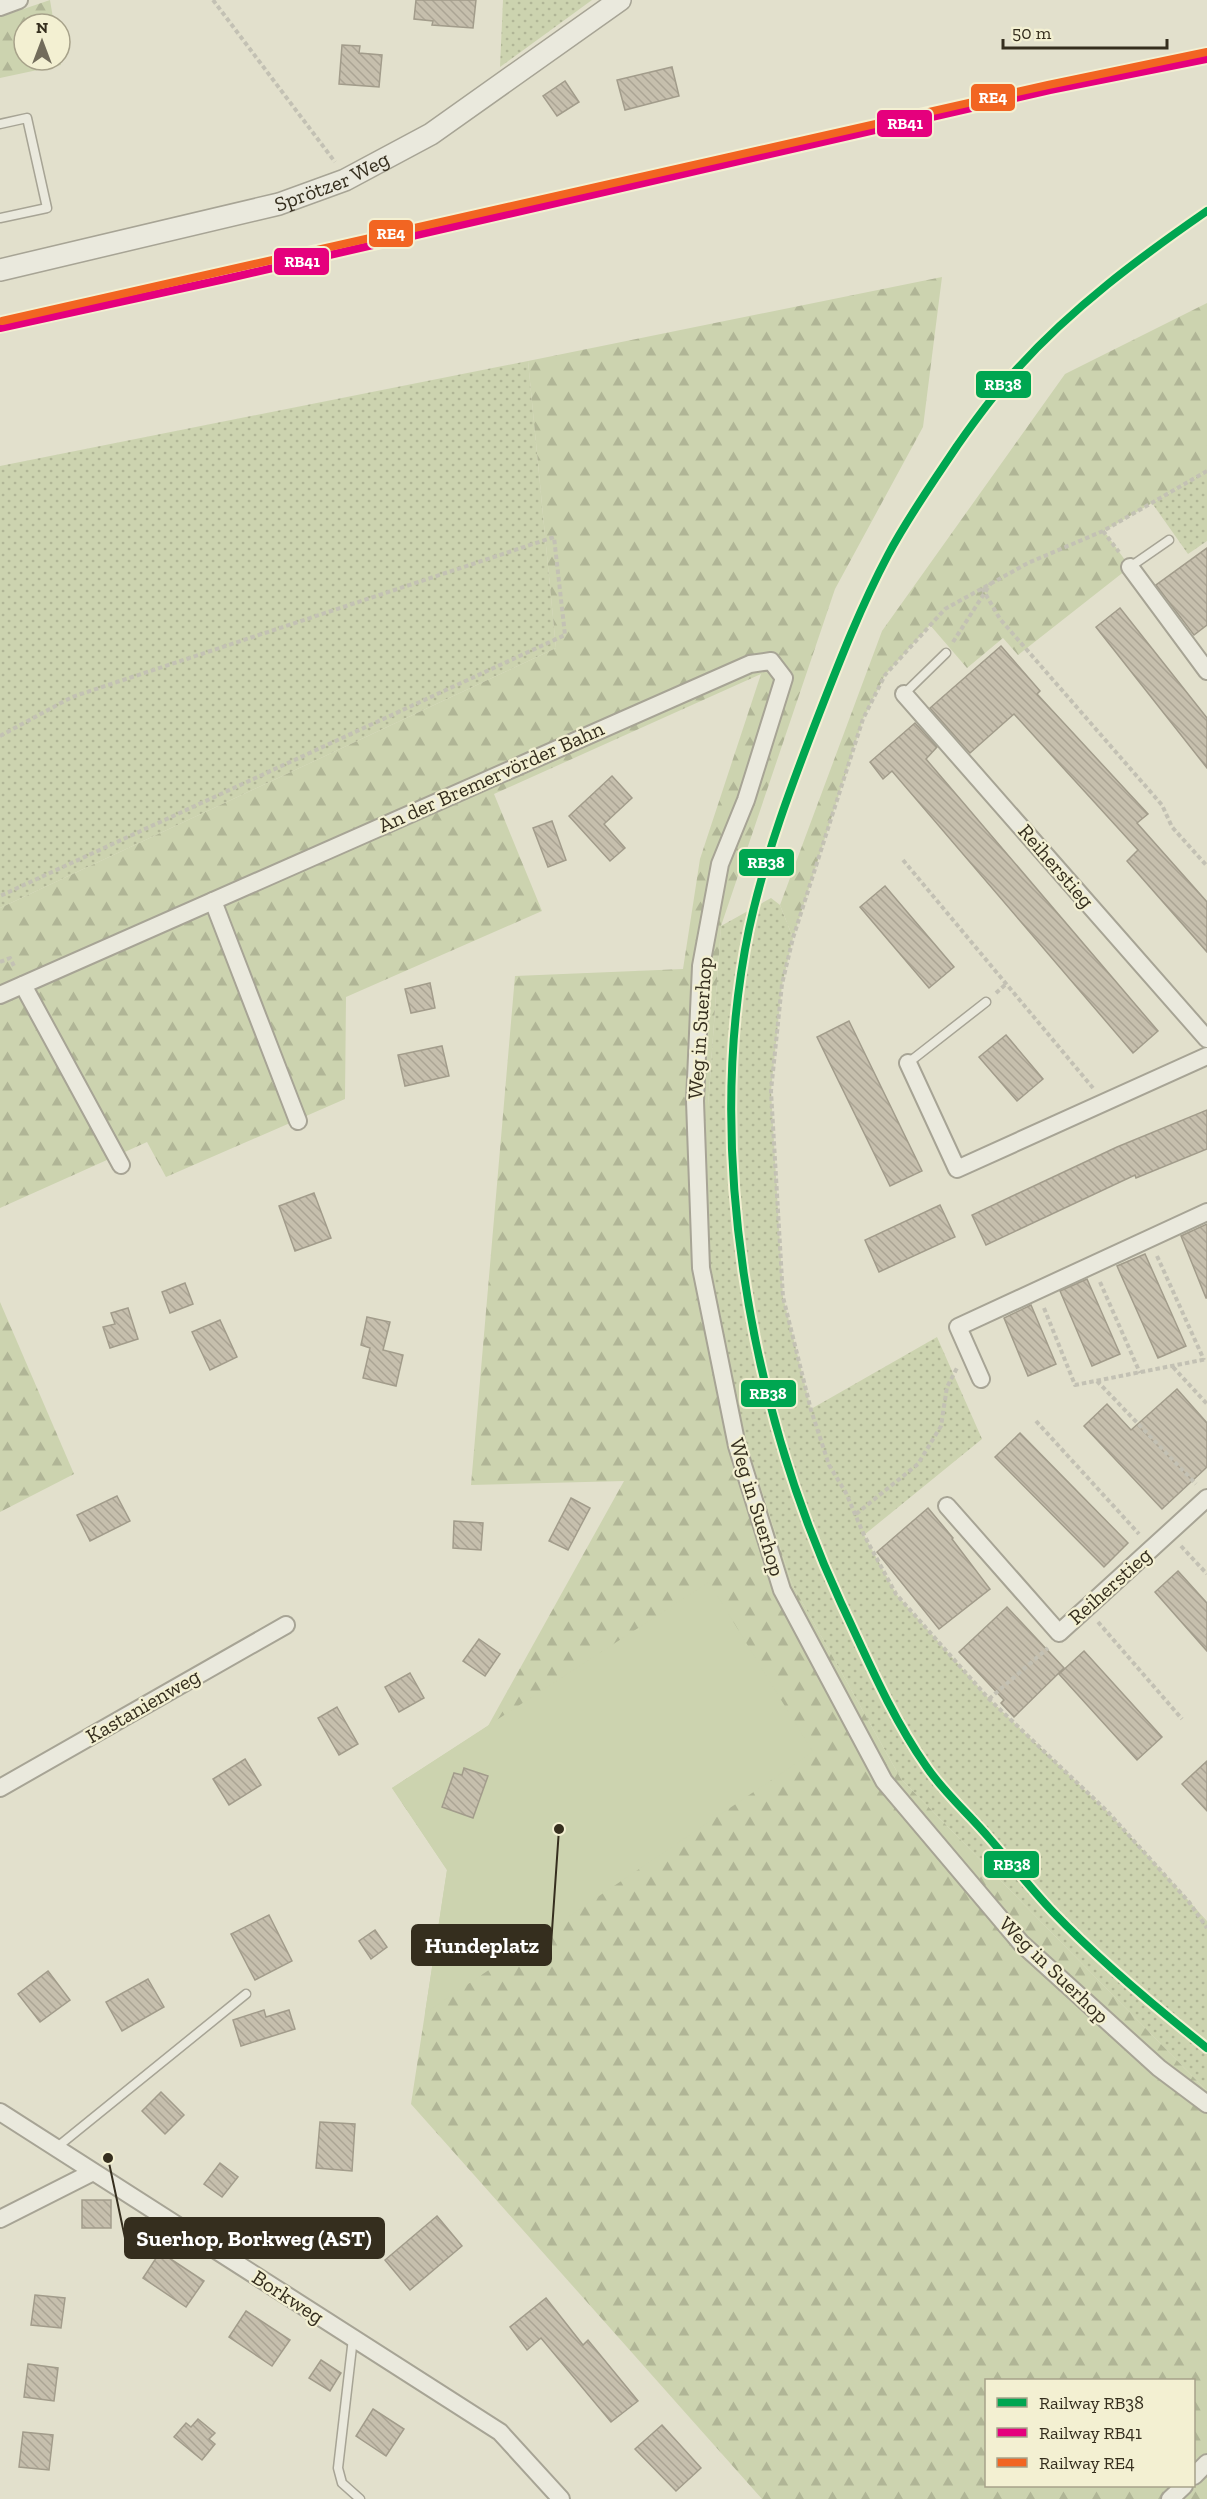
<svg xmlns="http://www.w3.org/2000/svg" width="1207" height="2499" font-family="'Zilla Slab',serif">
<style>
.green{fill:url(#green-dots)}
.forest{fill:url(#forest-firs);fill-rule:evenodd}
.pitch{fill:#ccd3af}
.building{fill:url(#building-back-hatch);stroke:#a29c8b;stroke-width:1.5}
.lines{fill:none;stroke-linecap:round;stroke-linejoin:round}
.service-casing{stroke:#a7a495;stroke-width:11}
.minor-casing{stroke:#a7a495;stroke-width:20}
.tertiary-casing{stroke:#a7a495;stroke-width:24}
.path{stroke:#c3c1b4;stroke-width:4;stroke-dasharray:4.5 3;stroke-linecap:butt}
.service{stroke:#eae9dd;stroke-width:8}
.minor{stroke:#eae9dd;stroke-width:16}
.tertiary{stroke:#eae9dd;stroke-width:21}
.rail-1-casing{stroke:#f3f0d2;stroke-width:12}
.rail-2-casing{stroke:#f3f0d2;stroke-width:12}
.rail-3-casing{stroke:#f3f0d2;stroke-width:12}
.rail-1{stroke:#00a651;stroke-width:8}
.rail-2{stroke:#e5007d;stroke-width:8}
.rail-3{stroke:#f26522;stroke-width:8}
.labels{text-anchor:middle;stroke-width:4.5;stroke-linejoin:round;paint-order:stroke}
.street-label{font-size:21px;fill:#352e1e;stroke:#f3f0d2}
.leader{fill:none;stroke:#352e1e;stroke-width:2}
.callout-dot{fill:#352e1e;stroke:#f3f0d2;stroke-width:2}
.callout{fill:#352e1e;stroke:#352e1e;stroke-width:2}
.callout-label{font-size:22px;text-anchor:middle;font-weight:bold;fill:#fff}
.line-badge{stroke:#f3f0d2;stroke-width:2}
.badge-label{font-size:16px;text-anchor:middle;font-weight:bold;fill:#fff}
</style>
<defs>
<pattern id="green-dots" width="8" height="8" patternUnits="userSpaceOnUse" patternTransform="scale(1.5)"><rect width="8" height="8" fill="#ccd3af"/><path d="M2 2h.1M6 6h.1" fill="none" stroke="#b0b596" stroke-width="1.8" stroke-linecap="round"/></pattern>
<pattern id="forest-firs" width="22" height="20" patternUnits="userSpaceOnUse" patternTransform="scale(1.5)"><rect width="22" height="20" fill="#ccd3af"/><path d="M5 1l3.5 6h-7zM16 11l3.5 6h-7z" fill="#b0b596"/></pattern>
<pattern id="building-back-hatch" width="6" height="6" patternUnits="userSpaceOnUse" patternTransform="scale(1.5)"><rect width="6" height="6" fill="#c6bfad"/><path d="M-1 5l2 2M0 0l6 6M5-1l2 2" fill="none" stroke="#aba494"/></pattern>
</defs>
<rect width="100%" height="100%" fill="#e2e0cc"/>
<g class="green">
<polygon points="503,0 592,0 500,67"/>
<polygon points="528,361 556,648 0,908 0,466"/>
<polygon points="1207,471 1207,541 1188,554 1152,503"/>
<polygon points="771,898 780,905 793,938 782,985 771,1091 783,1297 811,1409 937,1337 982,1439 864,1535 896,1594 989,1699 1107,1811 1207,1921 1207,2091 901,1779 792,1584 745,1440 708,1265 708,1106 721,926"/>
</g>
<g class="forest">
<polygon points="50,0 54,24 24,24 24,60 60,59 61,65 0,78 0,17"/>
<path d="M942 277 923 427 835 589 721 926 708 1106V1265L745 1440 792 1584 901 1779 1207 2091V2499H762L411 2104 447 1870 392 1788 488 1726 624 1481 471 1485 515 976 683 969 700 859 761 674 494 794 542 911 346 997 345 1099 166 1177 147 1142 0 1208V908L556 648 528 361ZM986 2380H1194V2486H986Z"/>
<polygon points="1207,303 1207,471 1104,531 1130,567 1018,655 1003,638 967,668 930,625 885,675 863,719 793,938 780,905 882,631 1065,374"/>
<polygon points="0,1302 74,1474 0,1512"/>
</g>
<polygon class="pitch" points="709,1582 813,1752 425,2013 447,1870 392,1788"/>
<g class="building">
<polygon points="416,0 476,0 473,28 432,25 433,21 414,19"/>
<polygon points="342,45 360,46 359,53 382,55 379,87 339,84"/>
<polygon points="672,67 679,96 625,110 617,80"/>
<polygon points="565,81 579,102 557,116 543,96"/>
<polygon points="1207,548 1207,625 1194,635 1156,585"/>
<polygon points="1120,608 1207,718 1207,768 1096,627"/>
<polygon points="1001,646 1040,691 1037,694 1148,814 1137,823 1207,902 1207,952 1127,861 1138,850 1014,714 970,753 930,708"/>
<polygon points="915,723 937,747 926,759 1158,1031 1133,1053 892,771 883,779 870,762"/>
<polygon points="612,776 632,798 604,824 625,848 610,861 569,816"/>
<polygon points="552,821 566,860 548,867 533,828"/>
<polygon points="885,886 954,967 929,988 860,907"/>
<polygon points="430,983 435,1008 411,1013 405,989"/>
<polygon points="849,1021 922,1171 890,1186 817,1037"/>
<polygon points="1006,1035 1043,1079 1017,1101 979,1057"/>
<polygon points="442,1046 449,1076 405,1086 398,1055"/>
<polygon points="1207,1110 1207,1149 1136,1178 1135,1175 986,1245 972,1215 1117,1147"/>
<polygon points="314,1193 331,1238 295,1251 279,1206"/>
<polygon points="940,1205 955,1237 879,1272 865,1240"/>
<polygon points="1207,1224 1207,1298 1206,1298 1181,1236"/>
<polygon points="1145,1254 1186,1346 1158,1358 1117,1266"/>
<polygon points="1087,1279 1120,1354 1092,1366 1060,1291"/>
<polygon points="185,1283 193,1304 170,1313 162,1292"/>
<polygon points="1031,1305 1056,1364 1028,1376 1004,1318"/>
<polygon points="128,1308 138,1339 110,1348 103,1327 115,1324 111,1313"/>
<polygon points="367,1317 390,1322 383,1350 403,1355 396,1386 363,1378 370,1348 361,1345"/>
<polygon points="220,1320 237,1357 210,1370 192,1332"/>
<polygon points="1177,1389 1207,1423 1207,1467 1162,1509 1084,1426 1107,1404 1131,1430"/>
<polygon points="1020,1433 1128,1543 1104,1567 995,1457"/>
<polygon points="117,1496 130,1521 90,1541 77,1515"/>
<polygon points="571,1498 590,1508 568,1550 549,1541"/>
<polygon points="928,1508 953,1538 952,1539 990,1589 939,1629 877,1552"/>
<polygon points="454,1521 483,1523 481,1550 453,1548"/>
<polygon points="1178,1571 1207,1603 1207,1651 1155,1592"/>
<polygon points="1007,1607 1064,1668 1014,1717 1001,1703 1004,1700 959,1652"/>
<polygon points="479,1639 500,1654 485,1676 463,1661"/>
<polygon points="1084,1651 1162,1737 1137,1760 1059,1674"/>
<polygon points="410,1673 424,1698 399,1712 385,1687"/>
<polygon points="337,1707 358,1744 339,1755 318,1718"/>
<polygon points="245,1759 261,1785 229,1805 213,1779"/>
<polygon points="1207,1761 1207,1811 1182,1784"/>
<polygon points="464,1768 488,1776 473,1818 442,1807 454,1773 462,1775"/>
<polygon points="269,1915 292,1961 255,1980 231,1934"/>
<polygon points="375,1930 387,1947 371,1959 359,1941"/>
<polygon points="48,1971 70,2000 40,2022 18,1994"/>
<polygon points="148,1979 164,2007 122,2031 106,2002"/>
<polygon points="264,2010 266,2017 289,2010 295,2029 241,2046 233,2020"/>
<polygon points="161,2092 184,2115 165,2134 142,2111"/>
<polygon points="320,2122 355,2124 352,2171 316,2168"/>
<polygon points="220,2163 238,2177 222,2197 204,2184"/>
<rect x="82" y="2200" width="29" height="28"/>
<polygon points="437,2216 462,2246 410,2290 385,2260"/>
<polygon points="160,2252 204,2281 186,2307 143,2278"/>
<polygon points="35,2295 65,2298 61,2328 31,2325"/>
<polygon points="546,2298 583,2345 588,2340 638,2401 611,2422 541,2338 527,2350 510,2327"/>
<polygon points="246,2311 290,2340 272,2366 229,2337"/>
<polygon points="321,2360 341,2373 330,2391 309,2378"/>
<polygon points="28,2364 58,2368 54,2401 24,2397"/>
<polygon points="373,2409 404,2429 386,2456 356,2436"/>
<polygon points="198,2419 215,2433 209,2439 215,2444 202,2460 174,2437 186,2423 191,2427"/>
<polygon points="662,2425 701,2468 676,2491 635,2449"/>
<polygon points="23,2432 53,2435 49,2470 19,2467"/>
</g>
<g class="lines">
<defs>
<g id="service">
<polyline points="0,124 27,118 47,208 0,218"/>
<polyline points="1130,567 1169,540"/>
<polyline points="904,694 946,653"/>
<polyline points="908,1063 986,1002"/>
<polyline points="56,2148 246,1994"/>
<polyline points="353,2338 338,2468 342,2483 360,2499"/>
</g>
<g id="minor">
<polyline points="0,7 19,0"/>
<polyline points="1130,567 1207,671"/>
<polyline points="904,694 1207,1039"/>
<polyline points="213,901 298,1121"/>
<polyline points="23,985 121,1165"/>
<polyline points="0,995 750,664 771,661 784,678 746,800 720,864 701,966 695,1101 701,1268 737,1446 782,1590 884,1781 1021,1943 1159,2068 1207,2104"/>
<polyline points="908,1063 957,1169 1207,1056"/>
<polyline points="981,1379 958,1327 1207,1212"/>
<polyline points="947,1506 1059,1633 1207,1498"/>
<polyline points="0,1788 286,1625"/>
<polyline points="0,2112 500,2432 561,2499"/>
<polyline points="0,2219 93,2172"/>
<polyline points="1194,2476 1207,2463"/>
<polyline points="1170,2499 1184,2486"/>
</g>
<g id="tertiary">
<path id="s1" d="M0 270 279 204 345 180 431 134 620 0"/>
</g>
</defs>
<use href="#service" class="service-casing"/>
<use href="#minor" class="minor-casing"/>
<use href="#tertiary" class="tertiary-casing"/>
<g class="path">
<polyline points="213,0 335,162"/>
<polyline points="1207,471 1103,531 1028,563 945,609 885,675 863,719 793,938 782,984 771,1091 783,1297 811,1410 829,1465 846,1493 864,1535 896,1594 989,1699 1107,1811 1189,1902 1207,1928"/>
<polyline points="1103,531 1119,552"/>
<polyline points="982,588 1000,619 1162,805 1172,827 1207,866"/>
<polyline points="953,642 991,583"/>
<polyline points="0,736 72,697 554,537 565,635 0,896"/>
<polyline points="903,860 1093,1088"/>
<polyline points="0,962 10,958 15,968"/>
<polyline points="996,993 1006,984"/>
<polyline points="1157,1256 1204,1360"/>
<polyline points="1100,1282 1140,1373"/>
<polyline points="1044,1308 1075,1385 1207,1359"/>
<polyline points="1173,1367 1207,1404"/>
<polyline points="1097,1381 1196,1484"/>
<polyline points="1036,1421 1139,1534"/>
<polyline points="856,1514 918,1464 941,1426 947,1387 957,1368"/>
<polyline points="1181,1546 1207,1574"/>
<polyline points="1098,1622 1182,1719"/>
<polyline points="989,1699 1048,1648"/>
</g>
<use href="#service" class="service"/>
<use href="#minor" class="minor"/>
<use href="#tertiary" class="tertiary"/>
<defs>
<path id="rail-1" d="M1207 211C1139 258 1072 308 1017 369 994 394 976 419 957 446 933 482 908 517 888 555 861 606 840 660 819 714 792 784 765 855 749 929 704 1146 749 1404 841 1603 867 1658 891 1716 926 1766 944 1793 969 1814 990 1839 1011 1863 1031 1889 1053 1912 1101 1962 1154 2006 1207 2048"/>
<polyline id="rail-2" points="0,328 225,279 1050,90 1207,59"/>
<polyline id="rail-3" points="2,321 1048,85 1207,52"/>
</defs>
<use href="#rail-1" class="rail-1-casing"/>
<use href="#rail-2" class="rail-2-casing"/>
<use href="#rail-3" class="rail-3-casing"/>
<use href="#rail-1" class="rail-1"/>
<use href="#rail-2" class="rail-2"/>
<use href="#rail-3" class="rail-3"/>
</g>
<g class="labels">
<g class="street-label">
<text dy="7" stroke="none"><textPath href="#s1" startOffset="344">Sprötzer Weg</textPath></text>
<text transform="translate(491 777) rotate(-24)" y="7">An der Bremervörder Bahn</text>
<text transform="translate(1056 866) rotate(49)" y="7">Reiherstieg</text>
<text transform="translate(700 1028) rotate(-86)" y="7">Weg in Suerhop</text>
<text transform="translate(757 1507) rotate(73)" y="7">Weg in Suerhop</text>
<text transform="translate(1110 1586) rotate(-42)" y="7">Reiherstieg</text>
<text transform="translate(143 1706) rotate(-30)" y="7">Kastanienweg</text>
<text transform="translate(1054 1970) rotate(44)" y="7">Weg in Suerhop</text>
<text transform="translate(288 2297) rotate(33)" y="7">Borkweg</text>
</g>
</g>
<path class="leader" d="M559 1829L551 1945M108 2158L125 2238"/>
<g class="callout-dot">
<circle cx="559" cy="1829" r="6"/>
<circle cx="108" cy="2158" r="6"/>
</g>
<g class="callout">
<rect x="412" y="1925" width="139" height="40" rx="6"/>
<rect x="125" y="2218" width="259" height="40" rx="6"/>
</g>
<g class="callout-label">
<text x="482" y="1953">Hundeplatz</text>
<text x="254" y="2246">Suerhop, Borkweg (AST)</text>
</g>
<g class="line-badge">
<rect x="970" y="83" width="46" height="29" rx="6" fill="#f26522"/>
<rect x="876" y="109" width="57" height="29" rx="6" fill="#e5007d"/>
<rect x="368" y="219" width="46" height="29" rx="6" fill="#f26522"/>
<rect x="273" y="247" width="57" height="29" rx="6" fill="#e5007d"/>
<rect x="975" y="370" width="57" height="29" rx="6" fill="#00a651"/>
<rect x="738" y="848" width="57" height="29" rx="6" fill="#00a651"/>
<rect x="740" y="1379" width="57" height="29" rx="6" fill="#00a651"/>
<rect x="983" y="1850" width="57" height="29" rx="6" fill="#00a651"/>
</g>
<g class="badge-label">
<text x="993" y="103">RE4</text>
<text x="905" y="129">RB41</text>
<text x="391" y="239">RE4</text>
<text x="302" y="267">RB41</text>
<text x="1003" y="390">RB38</text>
<text x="766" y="868">RB38</text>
<text x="768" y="1399">RB38</text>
<text x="1012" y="1870">RB38</text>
</g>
<rect x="985" y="2379" width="210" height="108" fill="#f3f0d2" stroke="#a7a28a" stroke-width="1.5"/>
<rect x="997" y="2398" width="30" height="9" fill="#00a651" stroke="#a7a28a" stroke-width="1.5"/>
<text x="1039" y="2409" font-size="18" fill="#352e1e">Railway RB38</text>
<rect x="997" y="2428" width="30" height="9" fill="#e5007d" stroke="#a7a28a" stroke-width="1.5"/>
<text x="1039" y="2439" font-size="18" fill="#352e1e">Railway RB41</text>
<rect x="997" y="2458" width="30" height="9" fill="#f26522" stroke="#a7a28a" stroke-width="1.5"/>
<text x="1039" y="2469" font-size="18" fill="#352e1e">Railway RE4</text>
<g transform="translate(42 42)"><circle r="28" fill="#f3f0d2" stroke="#a7a28a" stroke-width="1.5"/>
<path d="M0-4.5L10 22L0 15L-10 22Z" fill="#726c5b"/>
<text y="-9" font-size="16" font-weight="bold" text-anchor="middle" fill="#352e1e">N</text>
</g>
<path d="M1003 39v9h164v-9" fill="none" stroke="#352e1e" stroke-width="3"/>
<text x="1012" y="39" font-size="18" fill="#352e1e" stroke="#f3f0d2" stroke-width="4.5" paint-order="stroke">50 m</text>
</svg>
